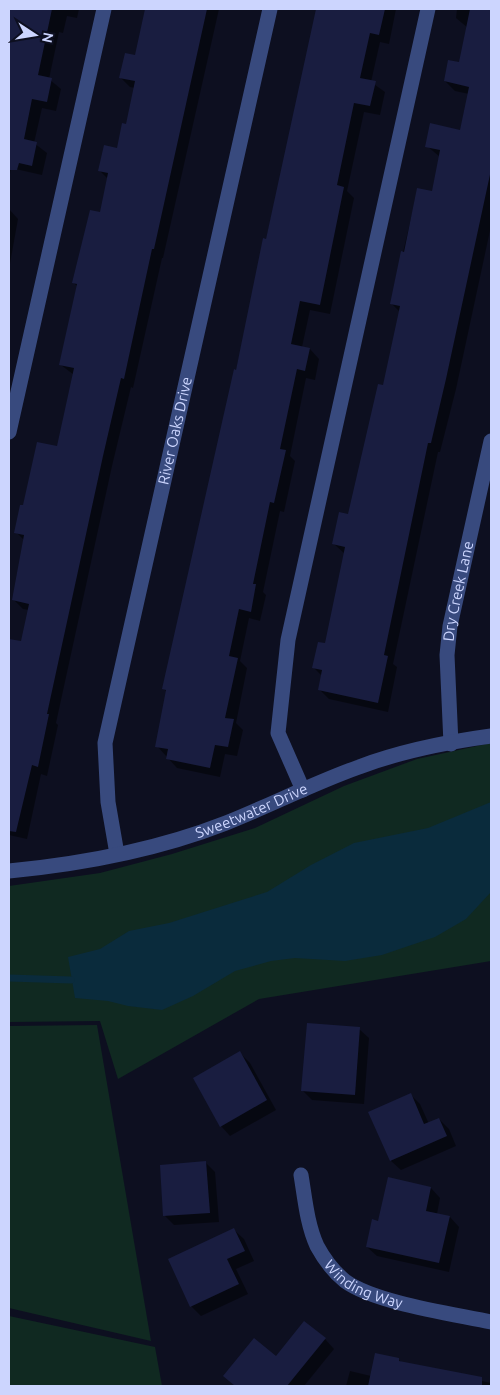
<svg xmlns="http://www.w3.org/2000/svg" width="500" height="1395" font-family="Ubuntu,sans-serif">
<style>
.green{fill:#102921}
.water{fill:#0a2b3c}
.shadow{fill:#0007}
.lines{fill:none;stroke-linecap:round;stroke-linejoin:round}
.stream{stroke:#0a2b3c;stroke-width:7}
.building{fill:#191d40}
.minor{stroke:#384a7e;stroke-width:15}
.labels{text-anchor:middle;stroke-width:5;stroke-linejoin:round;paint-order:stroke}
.street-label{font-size:15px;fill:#ccd5fe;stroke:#0d0f20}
</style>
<rect width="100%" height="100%" fill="#0d0f20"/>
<g class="green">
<polygon points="491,743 491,961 259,999 118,1079 100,1021 9,1022 9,886 100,873 172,854 255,828 344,786 417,759"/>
<polygon points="97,1025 151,1341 9,1308 9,1026"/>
<polygon points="9,1316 155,1347 162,1386 9,1386"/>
</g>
<polygon class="water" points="491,802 491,892 466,919 435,937 382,955 345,961 295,958 271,961 235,971 193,996 162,1010 128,1006 108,1001 75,998 68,957 100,949 129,931 169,923 267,892 311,865 354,843 428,828"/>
<g class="shadow">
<polygon points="9,9 79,9 77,18 67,16 63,33 59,32 49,79 61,89 56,111 42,108 34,143 47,153 42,175 11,168 9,179"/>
<polygon points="146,9 219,9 163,258 162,258 133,388 131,387 112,466 56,723 58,725 47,776 41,774 27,839 9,835 9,640 22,643 29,610 23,609 14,600 25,541 16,532 24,507 58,448 74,375 61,365 77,286 74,283 101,213 108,179 100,171 118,150 127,126 135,88 130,87 121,78 136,57"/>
<polygon points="319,9 396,9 389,44 380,42 371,82 385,92 380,115 364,112 347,191 354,198 330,314 310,310 302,347 310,349 319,359 315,380 306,378 290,456 295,461 284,512 280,511 263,592 266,595 260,621 249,618 240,661 247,668 236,723 243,730 237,756 225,754 220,777 177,768 157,746 167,692 163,688"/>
<polygon points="457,9 491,9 491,226 456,389 440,452 438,452 393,664 397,667 388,712 329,699 319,689 322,676 314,668 326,644 345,554 334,544 349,516 384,386 400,312 391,303 418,189 433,192 440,157 427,146 461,131 469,94 455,91 445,81 460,64 468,28 456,18"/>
<polygon points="9,209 18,219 9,269"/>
<polygon points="359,1029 369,1038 364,1104 312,1100 302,1090"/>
<polygon points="240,1053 250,1063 276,1110 230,1136 221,1126"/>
<polygon points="410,1094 420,1104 429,1124 439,1119 449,1129 456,1146 401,1170 391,1161"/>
<polygon points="206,1163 215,1172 219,1222 174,1225 165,1216"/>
<polygon points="431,1188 440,1198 437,1214 450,1217 459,1227 449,1272 377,1256 367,1247 379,1222"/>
<polygon points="234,1230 244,1239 254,1261 236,1269 248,1294 201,1316 191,1306"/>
<polygon points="325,1339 334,1349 304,1386 235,1386 225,1376"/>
<polygon points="399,1360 402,1363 491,1383 491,1386 346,1386 350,1371 371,1376"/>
</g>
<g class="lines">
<polyline class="stream" points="9,978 71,980"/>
</g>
<g class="building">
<polygon points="9,9 52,9 38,75 52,78 47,102 32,99 24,139 37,142 32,166 19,163 17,170 9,170"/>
<polygon points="145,9 207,9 154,249 152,249 124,379 121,378 103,456 47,714 49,714 38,767 32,765 16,832 9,831 9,639 21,641 29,604 12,600 24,535 14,533 20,505 23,505 37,442 57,446 74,368 59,365 77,284 72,283 90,210 100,212 108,173 98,171 104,145 117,148 122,123 126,124 135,81 119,78 125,53 135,55"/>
<polygon points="316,9 385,9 379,35 370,33 360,78 376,81 370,106 354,103 337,185 344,187 320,305 300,301 291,344 310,348 305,371 297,369 280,449 286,450 274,503 270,502 253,584 256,584 251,612 239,609 229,656 238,658 225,718 234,719 228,747 215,745 210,768 166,759 168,749 155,747 166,690 162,689 234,369 236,370 263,238 266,239"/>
<polygon points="470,9 491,9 491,170 446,379 431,443 428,443 384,655 388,656 378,703 318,690 322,670 312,668 318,642 325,643 345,547 332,544 339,512 348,514 378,384 383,385 400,306 390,304 401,251 404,252 417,188 432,191 440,150 425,147 430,123 460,130 469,87 444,81 448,60 459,62"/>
<polygon points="307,1023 360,1027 355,1095 301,1091"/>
<polygon points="240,1051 267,1100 220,1127 193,1078"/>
<polygon points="411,1093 424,1124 439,1118 447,1136 390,1161 368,1112"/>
<polygon points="206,1161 210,1213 163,1216 160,1165"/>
<polygon points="388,1177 431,1187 426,1211 450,1216 439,1263 366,1247 372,1219 378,1221"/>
<polygon points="234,1228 245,1251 227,1259 239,1284 190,1307 168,1259"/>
<polygon points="304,1321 326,1338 287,1386 235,1386 223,1376 254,1338 276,1356"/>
<polygon points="375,1353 399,1358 399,1361 482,1377 482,1386 368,1386"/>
</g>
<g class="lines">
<g class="minor">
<polyline points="9,432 104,9"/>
<path id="s1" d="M451 744 447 655 450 626 491 441"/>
<polyline points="303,790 278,733 288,640 428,9"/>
<path id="s2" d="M117 854 108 802 105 743 270 9"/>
<path id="s3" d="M9 871C82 864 157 850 226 823 271 805 314 783 359 767 401 751 447 742 491 736"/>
<path id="s4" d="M301 1175C305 1199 307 1224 317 1246 324 1259 334 1272 345 1281 375 1303 454 1314 491 1322"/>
</g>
</g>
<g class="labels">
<g class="street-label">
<text dy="5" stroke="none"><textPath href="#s2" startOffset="432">River Oaks Drive</textPath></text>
<text dy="5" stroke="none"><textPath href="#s1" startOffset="154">Dry Creek Lane</textPath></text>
<text dy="5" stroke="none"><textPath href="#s3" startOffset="251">Sweetwater Drive</textPath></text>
<text dy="5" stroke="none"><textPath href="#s4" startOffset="136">Winding Way</textPath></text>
</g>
</g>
<rect width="500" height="1395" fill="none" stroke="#ccd5fe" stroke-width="20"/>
<g transform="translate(35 35) rotate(102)" stroke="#0d0f20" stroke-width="4" paint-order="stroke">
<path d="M0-4L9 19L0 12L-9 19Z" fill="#ccd5fe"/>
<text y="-8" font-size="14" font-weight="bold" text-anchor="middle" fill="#ccd5fe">N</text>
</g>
</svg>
